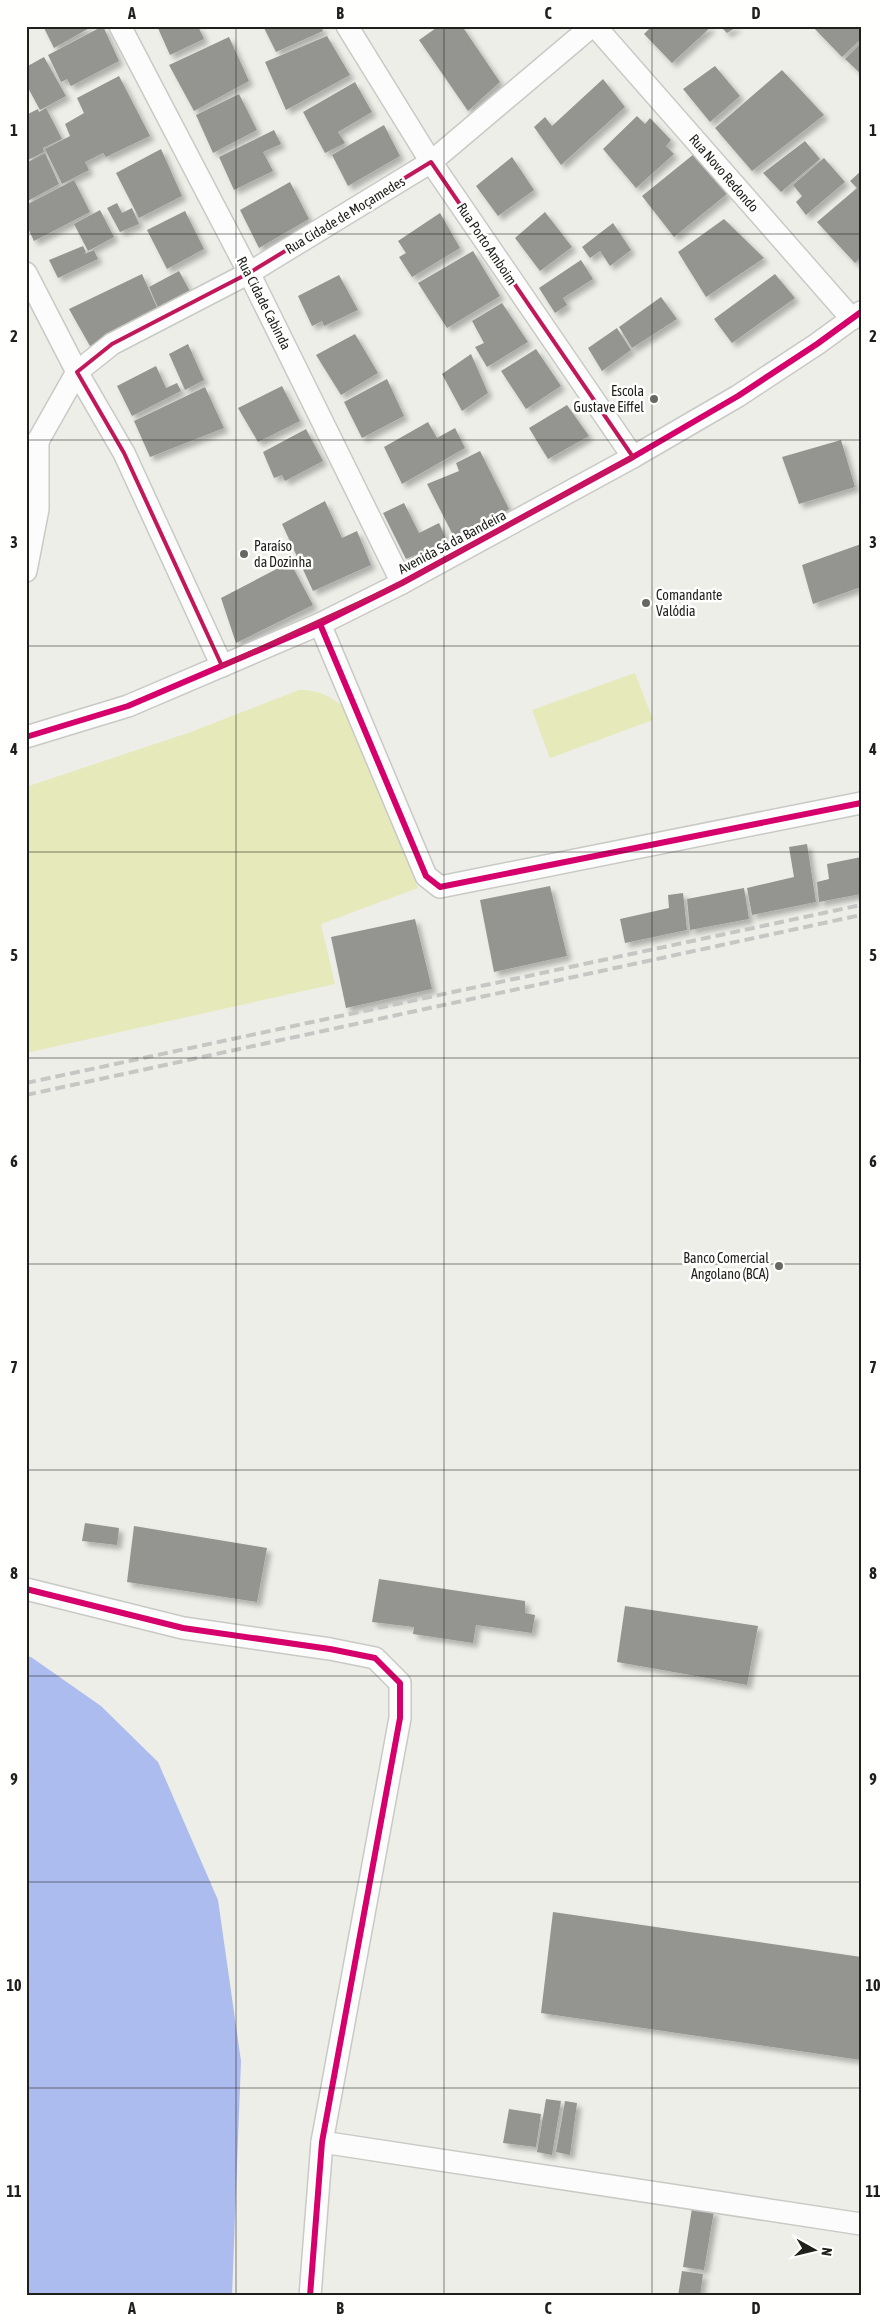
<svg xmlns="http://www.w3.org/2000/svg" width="887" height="2322" font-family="'Asap Condensed',sans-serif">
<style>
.green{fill:#e6e9b9}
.water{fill:#adbcef}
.building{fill:#949491;filter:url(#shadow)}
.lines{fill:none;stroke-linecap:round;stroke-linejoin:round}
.street-casing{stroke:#c9c9c5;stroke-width:24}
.street{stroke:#fcfcfc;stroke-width:21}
.rail{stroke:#c6c6c5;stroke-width:4;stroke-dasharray:10 5;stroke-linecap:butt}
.cycleway-casing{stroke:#fffffe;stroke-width:9}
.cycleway{stroke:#d6006c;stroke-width:6}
.marked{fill:none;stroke:#c2185b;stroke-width:4;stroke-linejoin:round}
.grid{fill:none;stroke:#1f1f1c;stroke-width:1;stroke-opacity:0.55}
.poi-dot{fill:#676764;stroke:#fffffe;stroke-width:2}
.labels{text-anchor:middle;stroke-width:5;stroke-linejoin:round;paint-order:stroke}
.street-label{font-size:14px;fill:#1f1f1c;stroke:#fffffe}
.poi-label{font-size:14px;fill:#1f1f1c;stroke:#fffffe;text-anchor:end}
.neatline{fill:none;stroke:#1f1f1c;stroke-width:2}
.grid-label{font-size:16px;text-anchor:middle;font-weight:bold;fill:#1f1f1c}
</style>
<defs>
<filter id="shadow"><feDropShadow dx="4.5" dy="4.5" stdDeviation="2.5" flood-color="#0004"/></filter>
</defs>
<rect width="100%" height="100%" fill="#eeeee9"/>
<g class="green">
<polygon points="635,673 653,720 550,758 532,710"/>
<path d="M299 690C321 690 332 697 348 711L418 888 321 924 335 984 26 1053V787L188 733Z"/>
</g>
<polygon class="water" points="26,1656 31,1657 101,1706 158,1762 218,1900 241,2061 232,2296 26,2296"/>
<g class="building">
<polygon points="43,26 93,26 54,48"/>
<polygon points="103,26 119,61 71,86 67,79 61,82 48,55"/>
<polygon points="157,26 198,26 204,39 170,55"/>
<polygon points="263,26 321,26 323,31 276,52"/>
<polygon points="439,26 462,26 500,82 468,111 419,40"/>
<polygon points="652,26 660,27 712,26 672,63 644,34"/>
<polygon points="720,26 738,26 727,33"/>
<polygon points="812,26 861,26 861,39 842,57"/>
<polygon points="327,36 350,75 286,110 265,62"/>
<polygon points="229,37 249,81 194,111 169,65"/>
<polygon points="861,43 861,74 845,59"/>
<polygon points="44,57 66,96 40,110 26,84 26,67"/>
<polygon points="715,66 740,96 710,122 683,89"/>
<polygon points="782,70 824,115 752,171 715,128"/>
<polygon points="119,76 150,136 106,157 103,153 85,162 89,170 62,184 45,149 70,136 65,124 84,113 77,98"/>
<polygon points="603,79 625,107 561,165 534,127 545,117 552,126"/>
<polygon points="355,82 372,112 338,132 345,143 325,153 303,112"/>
<polygon points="239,94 257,130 213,153 196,115"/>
<polygon points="46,108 62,139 43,148 44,152 26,161 26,115 38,109 39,112"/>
<polygon points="637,116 645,124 650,118 671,140 666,146 674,154 636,188 603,149"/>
<polygon points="384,125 400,156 348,186 332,155"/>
<polygon points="274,130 281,144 263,152 273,171 234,190 219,157"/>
<polygon points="805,141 820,159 781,192 763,173"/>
<polygon points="161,149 182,196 139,218 116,173"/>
<polygon points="45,153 59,184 26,202 26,163"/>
<polygon points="694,154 727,194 674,237 642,196"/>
<polygon points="512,157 534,190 498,216 476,186"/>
<polygon points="824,158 845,182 806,215 796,202 802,196 793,185"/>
<polygon points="861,171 861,257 855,263 817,222 857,188 850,181"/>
<polygon points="74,180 90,212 34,241 26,224 26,205"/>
<polygon points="290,182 309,219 259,248 240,210"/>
<polygon points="117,203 122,213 132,208 139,224 120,232 107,208"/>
<polygon points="100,210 114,237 88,251 74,224"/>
<polygon points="185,211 204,249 167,269 147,230"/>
<polygon points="545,212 572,247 540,271 515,238"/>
<polygon points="440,213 460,248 412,277 399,257 406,253 398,241"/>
<polygon points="724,219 764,258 706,297 678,252"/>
<polygon points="613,223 631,250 610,266 600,251 590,258 582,247"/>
<polygon points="83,246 86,252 84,254 94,250 98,259 58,278 49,260"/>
<polygon points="473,251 500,296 447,328 418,283"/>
<polygon points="581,260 593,279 563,298 567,305 555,313 539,288"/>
<polygon points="179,271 192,295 160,312 149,287"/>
<polygon points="142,274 159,312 90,346 69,309"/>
<polygon points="775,274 795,298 732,343 714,319"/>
<polygon points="339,275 358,310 324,326 322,321 312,326 298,296"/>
<polygon points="661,297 677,319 632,348 619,327"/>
<polygon points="502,303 528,342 487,367 475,347 484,343 472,321"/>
<polygon points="617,328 631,350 602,371 588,348"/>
<polygon points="355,334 378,373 341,395 316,355"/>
<polygon points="188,344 204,380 185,390 169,354"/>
<polygon points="536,349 561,386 526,409 501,371"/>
<polygon points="471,354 488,393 462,411 442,374"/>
<polygon points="156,366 166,388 177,383 181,391 132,416 117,386"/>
<polygon points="387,379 404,416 362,438 344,402"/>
<polygon points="282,386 300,421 258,442 238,408"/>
<polygon points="205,387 224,428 150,457 134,421"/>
<polygon points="567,405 589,436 548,459 529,428"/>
<polygon points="428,422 437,438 455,428 465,448 402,484 384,447"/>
<polygon points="306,429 323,461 285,481 282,475 274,478 263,452"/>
<polygon points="841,440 855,487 799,504 782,457"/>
<polygon points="480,451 509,509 455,539 427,484 459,471 456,463"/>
<polygon points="325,501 342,538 357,531 371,565 313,591 282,524"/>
<polygon points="404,503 419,533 439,523 447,541 406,559 383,513"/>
<polygon points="861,544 861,587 813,604 802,565"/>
<polygon points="290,562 313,605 236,643 221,598"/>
<polygon points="807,844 816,902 752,915 747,888 794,877 789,847"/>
<polygon points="861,857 861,894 819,902 817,882 829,879 827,864"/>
<polygon points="550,886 567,956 494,972 480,900"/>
<polygon points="744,888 749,919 690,930 687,899"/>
<polygon points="683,893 687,930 625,943 620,919 669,908 668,895"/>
<polygon points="415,919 432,989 346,1008 331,937"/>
<polygon points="85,1523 119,1528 117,1545 82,1541"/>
<polygon points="134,1526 267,1548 257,1602 127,1582"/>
<polygon points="379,1579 525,1601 525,1613 535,1615 532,1633 476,1625 473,1643 413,1634 414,1627 372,1622"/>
<polygon points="625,1606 758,1626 747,1685 617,1662"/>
<polygon points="553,1912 861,1957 861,2060 541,2013"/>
<polygon points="546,2099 561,2101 552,2155 537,2152"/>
<polygon points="565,2101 577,2103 570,2155 556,2152"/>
<polygon points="509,2109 541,2114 536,2147 503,2143"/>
<polygon points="692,2208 714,2211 704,2270 683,2267"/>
<polygon points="682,2271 703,2274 700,2296 678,2296"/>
</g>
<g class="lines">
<defs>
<g id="street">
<polyline points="120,26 249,273 402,583"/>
<polyline points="347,26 431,162 633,457"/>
<polyline points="595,26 852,319"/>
<polyline points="26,273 77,372 124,453 222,666"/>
<polyline points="26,449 38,441 77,372 112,344 249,273 431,162 592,26"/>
<polyline points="26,571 38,509 38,441"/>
<polyline points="320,624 426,876 440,887 861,803"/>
<polyline points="26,737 128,706 320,624 402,583 633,457 738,396 817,344 861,312"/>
<polyline points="26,1589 183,1628 330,1649 375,1658 400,1683 400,1718 322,2142 310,2296"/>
<polyline points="322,2142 861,2224"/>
</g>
</defs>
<use href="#street" class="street-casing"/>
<use href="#street" class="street"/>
<g class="rail">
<polyline points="26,1083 861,905"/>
<polyline points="26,1095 861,915"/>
</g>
<defs>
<g id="cycleway">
<polyline points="320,624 426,876 440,887 861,803"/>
<polyline points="26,737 128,706 320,624 402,583 633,457 738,396 817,344 861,312"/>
<polyline points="26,1589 183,1628 330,1649 375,1658 400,1683 400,1718 322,2142 310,2296"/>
</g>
</defs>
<use href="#cycleway" class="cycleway-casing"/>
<use href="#cycleway" class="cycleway"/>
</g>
<path class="marked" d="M431 162 633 457 402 583 222 666 124 453 77 372 112 344 249 273Z"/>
<path class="grid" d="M236 26V2296M444 26V2296M652 26V2296M26 234H861M26 440H861M26 646H861M26 852H861M26 1058H861M26 1264H861M26 1470H861M26 1676H861M26 1882H861M26 2088H861"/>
<g class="poi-dot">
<circle cx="654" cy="399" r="5"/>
<circle cx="244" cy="554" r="5"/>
<circle cx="646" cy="603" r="5"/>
<circle cx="779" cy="1266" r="5"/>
</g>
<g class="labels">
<g class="street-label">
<text transform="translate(724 173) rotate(49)" y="5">Rua Novo Redondo</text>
<text transform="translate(345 215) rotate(-31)" y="5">Rua Cidade de Moçamedes</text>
<text transform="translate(487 244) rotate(56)" y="5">Rua Porto Amboim</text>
<text transform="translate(264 303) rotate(63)" y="5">Rua Cidade Cabinda</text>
<text transform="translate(452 542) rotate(-28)" y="5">Avenida Sá da Bandeira</text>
</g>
<g class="poi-label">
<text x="644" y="396">Escola<tspan x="644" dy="16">Gustave Eiffel</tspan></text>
<text x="254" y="551" text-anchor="start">Paraíso<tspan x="254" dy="16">da Dozinha</tspan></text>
<text x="656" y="600" text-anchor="start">Comandante<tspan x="656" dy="16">Valódia</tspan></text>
<text x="769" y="1263">Banco Comercial<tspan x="769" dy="16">Angolano (BCA)</tspan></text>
</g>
</g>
<rect width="887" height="2322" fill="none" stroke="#fffffe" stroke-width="55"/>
<g transform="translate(814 2250) rotate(98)" stroke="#fffffe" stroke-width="4" paint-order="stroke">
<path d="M0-4L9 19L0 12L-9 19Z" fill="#1f1f1c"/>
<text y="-8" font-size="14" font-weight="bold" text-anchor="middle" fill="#1f1f1c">N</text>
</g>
<rect x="28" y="28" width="832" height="2266" class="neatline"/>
<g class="grid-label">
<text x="132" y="19">A</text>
<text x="340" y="19">B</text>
<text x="548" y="19">C</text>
<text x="756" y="19">D</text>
<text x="14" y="136">1</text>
<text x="873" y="136">1</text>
<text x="14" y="342">2</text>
<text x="873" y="342">2</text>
<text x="14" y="548">3</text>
<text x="873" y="548">3</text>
<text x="14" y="755">4</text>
<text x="873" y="755">4</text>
<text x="14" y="961">5</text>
<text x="873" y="961">5</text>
<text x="14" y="1167">6</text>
<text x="873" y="1167">6</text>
<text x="14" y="1373">7</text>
<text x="873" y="1373">7</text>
<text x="14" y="1579">8</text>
<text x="873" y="1579">8</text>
<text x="14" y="1785">9</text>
<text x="873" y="1785">9</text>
<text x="14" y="1991">10</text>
<text x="873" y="1991">10</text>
<text x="14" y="2197">11</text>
<text x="873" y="2197">11</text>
<text x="132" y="2314">A</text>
<text x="340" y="2314">B</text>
<text x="548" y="2314">C</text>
<text x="756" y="2314">D</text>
</g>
</svg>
